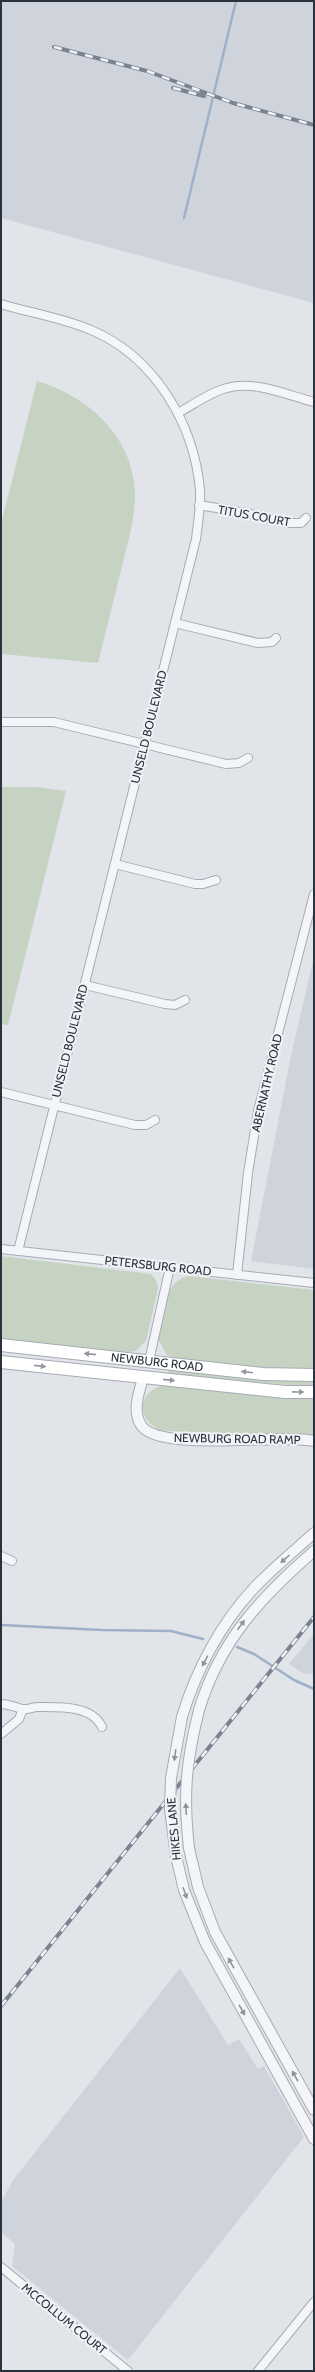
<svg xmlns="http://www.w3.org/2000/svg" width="315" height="2372" font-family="Cabin,sans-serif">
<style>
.built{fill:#cfd3db}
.green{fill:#c6d3c3}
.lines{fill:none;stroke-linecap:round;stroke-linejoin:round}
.stream{stroke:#9eb1c8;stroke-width:2.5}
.minor-casing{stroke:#a6abb3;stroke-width:10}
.tertiary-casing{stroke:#a6abb3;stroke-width:12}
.secondary-casing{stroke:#a6abb3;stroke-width:14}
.minor{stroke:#f4f5f8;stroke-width:8}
.tertiary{stroke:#f4f5f8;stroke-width:10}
.secondary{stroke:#fff;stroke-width:12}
.rail-casing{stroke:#7b8392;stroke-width:4}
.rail{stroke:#f1f3f7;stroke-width:2.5;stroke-dasharray:8;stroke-linecap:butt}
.tertiary-bridge-casing{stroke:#a6abb3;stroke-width:12;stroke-linecap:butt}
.tertiary-bridge{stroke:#f4f5f8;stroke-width:10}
.oneway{fill:#9498a0}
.oneway2{fill:#8f949c}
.labels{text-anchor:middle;stroke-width:4;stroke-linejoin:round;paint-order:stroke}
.street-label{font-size:12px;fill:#2a3240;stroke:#f1f3f7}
</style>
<rect width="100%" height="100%" fill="#e1e4e9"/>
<g class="built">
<polygon points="1,1 314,1 314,303 1,218"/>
<polygon points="314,957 314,1269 251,1261 292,1051"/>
<polygon points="314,1634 314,1674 302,1673 289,1664"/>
<polygon points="180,1968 228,2045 239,2039 258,2069 264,2066 304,2137 128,2360 12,2266 15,2244 1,2232 1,2202 14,2179"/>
</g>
<g class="green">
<path d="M37 381C88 396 134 437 135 494 135 519 128 542 122 566 114 598 106 631 98 663L1 654V524Z"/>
<polygon points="1,787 35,787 66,791 8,1025 1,1024"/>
<polygon points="1,1256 151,1274 156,1280 158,1288 146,1341 136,1351 123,1353 1,1340"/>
<path d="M189 1276 314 1290V1371L230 1365 179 1359 167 1355 158 1339C161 1318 163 1281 189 1276Z"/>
<polygon points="169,1368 314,1380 314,1387 168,1375"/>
<path d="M168 1384 314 1396V1436L161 1431C134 1417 137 1390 168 1384Z"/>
</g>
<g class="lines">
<g class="stream">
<polyline points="184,218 236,1"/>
<polyline points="1,1625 102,1630 171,1631 203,1639"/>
<polyline points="237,1647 254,1654 294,1680 314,1689"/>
</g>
<defs>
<g id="minor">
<path d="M1 304C31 313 62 318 91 330 155 357 194 424 200 490 201 506 198 523 196 539L18 1251"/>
<path d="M178 413C193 405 210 392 227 388 254 380 287 395 314 402"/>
<polyline points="199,505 246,513 287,523 301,523 306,518"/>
<polyline points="175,623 258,643 272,642 276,638"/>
<polyline points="1,722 54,722 226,764 239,763 248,758"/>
<polyline points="115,864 195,884 203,884 216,880"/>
<polyline points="85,985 165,1004 175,1005 185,1000"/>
<polyline points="1,1092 135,1125 146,1125 155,1120"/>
<polyline points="1,1249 314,1283"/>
<polyline points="237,1275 248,1173 258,1111 314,894"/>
<polyline points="149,1361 170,1267"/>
<polyline points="1,1556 12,1561"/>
<path d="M1 1704C9 1704 14 1707 22 1709 27 1710 33 1707 38 1707 59 1707 92 1705 102 1727"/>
<polyline points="1,1734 19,1719 23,1709"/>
<polyline points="1,2267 128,2371"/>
<polyline points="258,2371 314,2302"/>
</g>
<g id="tertiary">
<path d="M143 1378C139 1392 132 1411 141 1425 158 1453 281 1433 314 1441"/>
<path d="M199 1710C220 1641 260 1598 314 1551"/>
<path d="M182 1717C196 1670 221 1623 255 1587 273 1568 294 1551 314 1533"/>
<polyline points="189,1848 198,1887 215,1932 314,2110"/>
<polyline points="176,1856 184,1890 205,1942 314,2139"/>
</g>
<g id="secondary">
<path id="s1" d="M1 1345 263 1374 314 1375"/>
<polyline points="1,1362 285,1392 314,1392"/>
</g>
</defs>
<use href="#minor" class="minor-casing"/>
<use href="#tertiary" class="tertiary-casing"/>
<use href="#secondary" class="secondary-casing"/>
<use href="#minor" class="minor"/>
<use href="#tertiary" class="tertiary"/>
<use href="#secondary" class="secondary"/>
<defs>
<g id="rail">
<polyline points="54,47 147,71 233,103 314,125"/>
<polyline points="173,88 204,96"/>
<polyline points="1,2006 314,1617"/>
</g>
</defs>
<use href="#rail" class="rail-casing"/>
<use href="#rail" class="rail"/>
<defs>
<g id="tertiary-bridge">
<path d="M189 1848C183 1794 186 1762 199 1710"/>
<polyline points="176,1856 170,1809 171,1778 182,1717"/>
</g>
</defs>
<use href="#tertiary-bridge" class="tertiary-bridge-casing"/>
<use href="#tertiary-bridge" class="tertiary-bridge"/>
</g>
<defs><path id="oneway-solid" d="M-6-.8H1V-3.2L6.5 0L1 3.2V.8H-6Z"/></defs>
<g class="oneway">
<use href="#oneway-solid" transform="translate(90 1354) rotate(-174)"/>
<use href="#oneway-solid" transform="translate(40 1366) rotate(6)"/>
<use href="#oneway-solid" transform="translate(247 1372) rotate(-173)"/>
<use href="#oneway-solid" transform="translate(169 1380) rotate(6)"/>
<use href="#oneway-solid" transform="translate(298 1392) rotate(1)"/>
</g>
<g class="oneway2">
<use href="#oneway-solid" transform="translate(285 1559) rotate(138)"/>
<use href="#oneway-solid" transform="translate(241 1625) rotate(-53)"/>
<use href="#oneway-solid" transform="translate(205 1661) rotate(118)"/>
<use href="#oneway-solid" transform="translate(175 1755) rotate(98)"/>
<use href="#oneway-solid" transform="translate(186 1809) rotate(-93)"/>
<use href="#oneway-solid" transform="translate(185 1893) rotate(71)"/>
<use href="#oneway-solid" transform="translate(231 1963) rotate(-119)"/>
<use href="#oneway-solid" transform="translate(242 2010) rotate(61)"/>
<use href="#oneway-solid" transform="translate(295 2076) rotate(-119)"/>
</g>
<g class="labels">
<g class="street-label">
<text transform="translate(254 516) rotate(10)" y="4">TITUS COURT</text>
<text transform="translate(149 727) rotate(-76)" y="4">UNSELD BOULEVARD</text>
<text transform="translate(70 1041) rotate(-76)" y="4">UNSELD BOULEVARD</text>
<text transform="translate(267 1083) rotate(-77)" y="4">ABERNATHY ROAD</text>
<text transform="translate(158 1266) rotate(6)" y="4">PETERSBURG ROAD</text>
<text dy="4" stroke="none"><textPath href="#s1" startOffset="157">NEWBURG ROAD</textPath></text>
<text transform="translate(237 1439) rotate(1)" y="4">NEWBURG ROAD RAMP</text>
<text transform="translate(174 1829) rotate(-95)" y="4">HIKES LANE</text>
<text transform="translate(64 2319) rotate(39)" y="4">MCCOLLUM COURT</text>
</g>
</g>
<rect width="315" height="2372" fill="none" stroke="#2a3240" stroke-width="4"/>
</svg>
